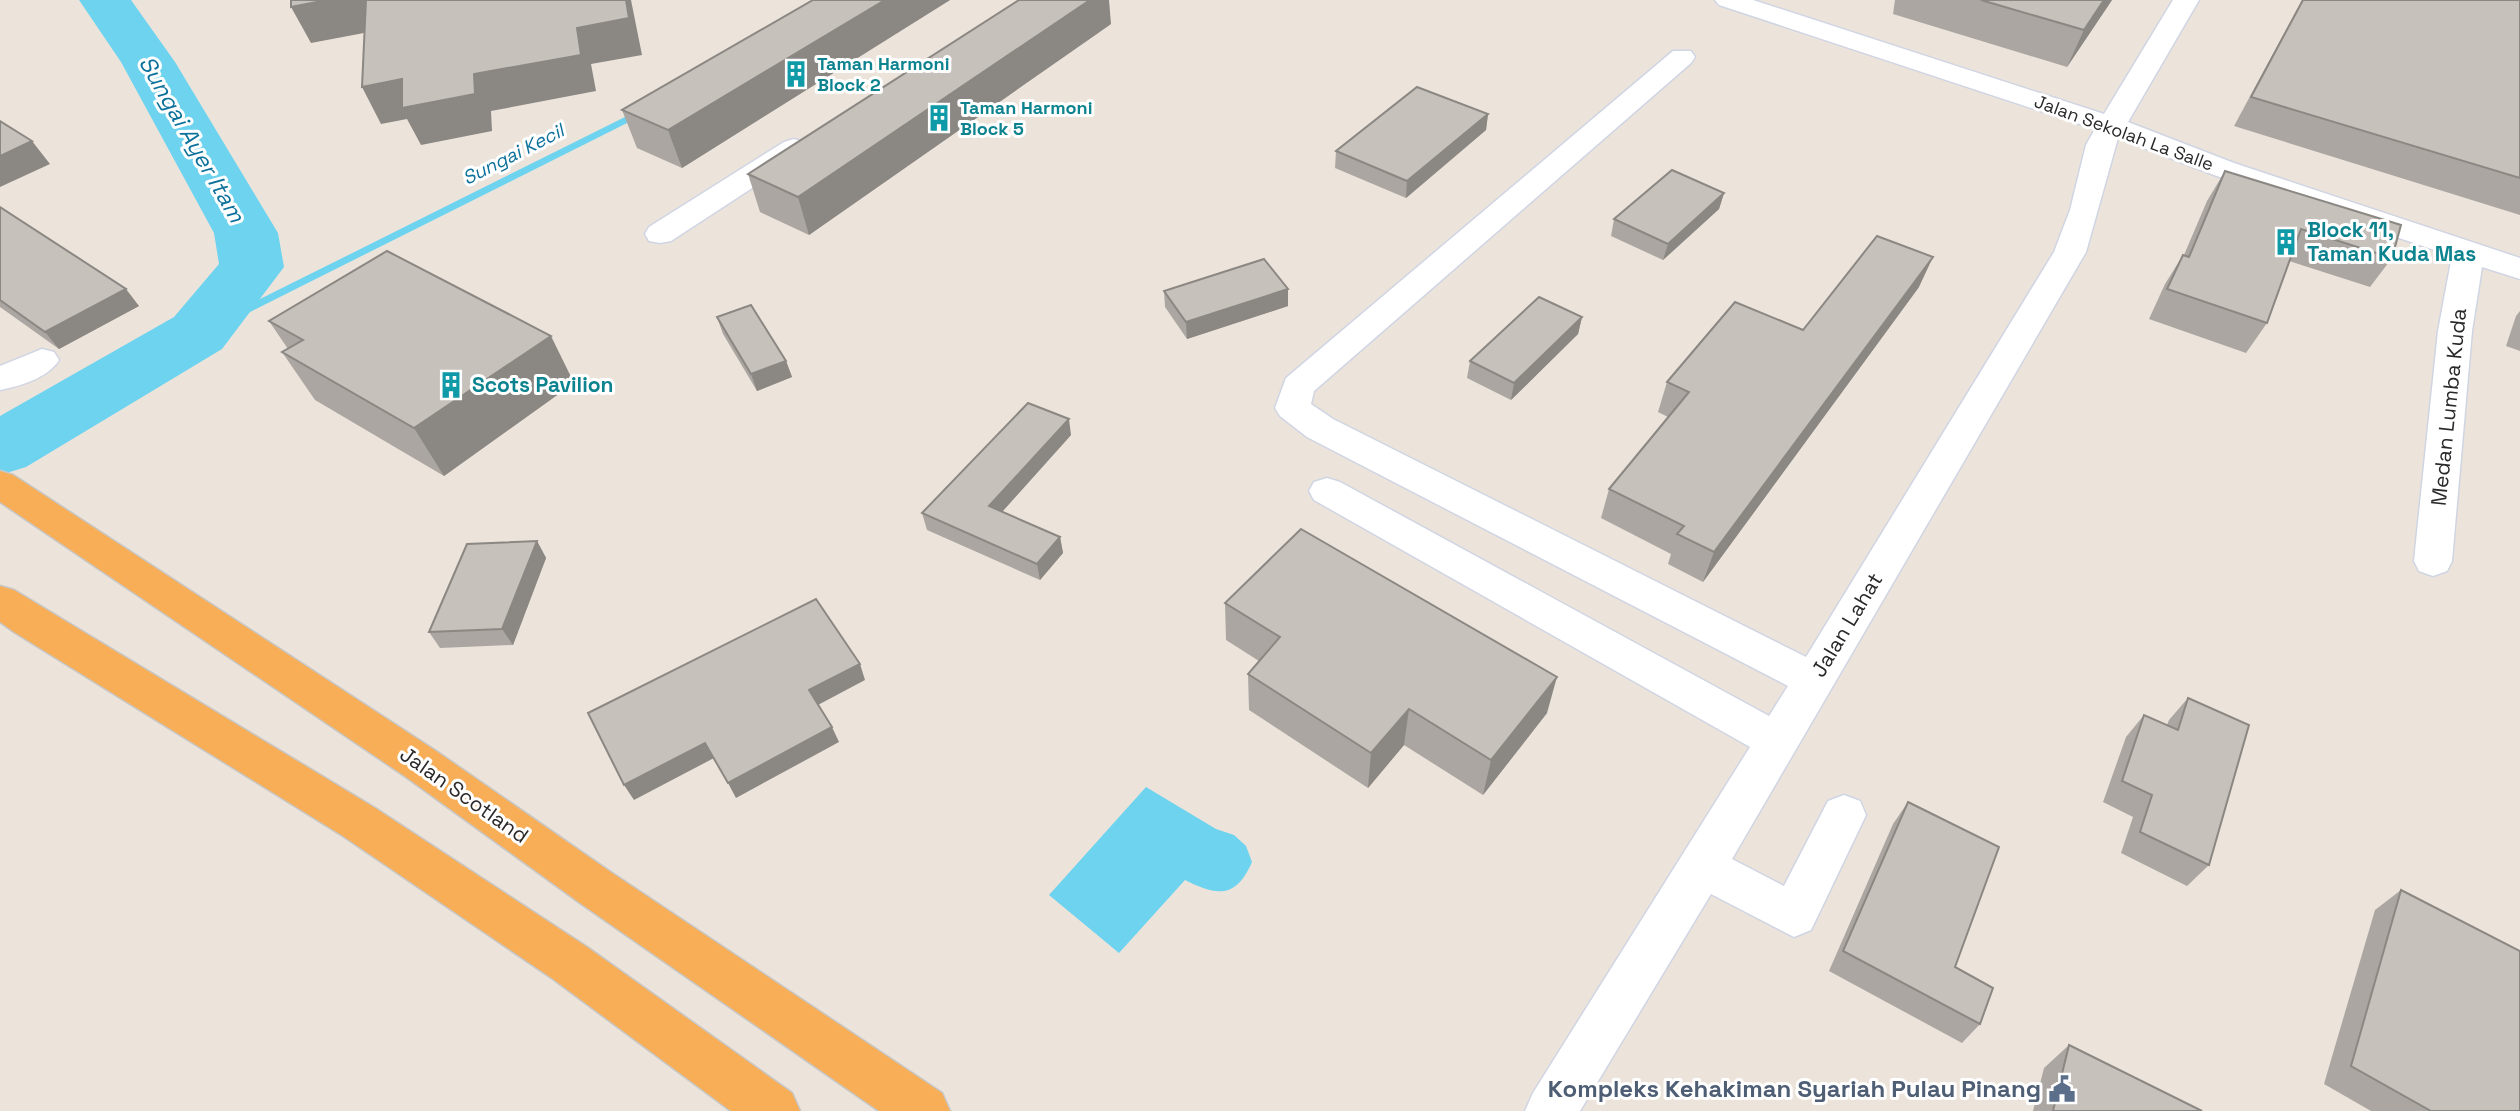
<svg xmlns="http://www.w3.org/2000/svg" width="2520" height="1111" font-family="'Space Grotesk',sans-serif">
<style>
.water{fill:#6dd3ef}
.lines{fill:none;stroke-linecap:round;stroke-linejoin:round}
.stream{fill:#6dd3ef;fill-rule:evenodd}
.river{fill:#6dd3ef;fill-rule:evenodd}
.minor-casing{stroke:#d0d5e3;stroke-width:3}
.trunk-casing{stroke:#c7c7c7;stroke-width:3}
.minor{fill:#fff;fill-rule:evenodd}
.trunk{fill:#f8ae56;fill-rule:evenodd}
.wall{fill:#aba6a1}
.shaded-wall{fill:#8b8783}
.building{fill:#c7c1bb;stroke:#8b8783;stroke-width:2}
.labels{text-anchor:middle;stroke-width:6;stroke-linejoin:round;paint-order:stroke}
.far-culture-label{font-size:18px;font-weight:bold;fill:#0d838f;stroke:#fff;text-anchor:start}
.far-street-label{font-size:18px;fill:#292929;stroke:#fff}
.far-water-label{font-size:19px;font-style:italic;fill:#0c719b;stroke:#fff}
.culture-label{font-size:21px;font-weight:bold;fill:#0d838f;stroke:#fff;text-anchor:start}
.street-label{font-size:21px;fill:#292929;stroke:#fff}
.water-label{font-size:23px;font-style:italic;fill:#0c719b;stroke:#fff}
.near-service-label{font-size:24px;font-weight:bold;fill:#4e5e75;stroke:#fff;text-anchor:end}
</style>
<rect width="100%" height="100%" fill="#ece4db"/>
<path class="water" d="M1146 787 1216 829 1234 835 1246 846 1252 862C1236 899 1217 896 1185 880L1119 953 1049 895Z"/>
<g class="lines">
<polygon class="stream" points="641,109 645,110 645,114 202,336 194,336 192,333"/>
<polygon class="river" points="79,0 131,0 175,62 278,233 284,267 222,349 26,467 0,475 0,416 174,317 219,264 214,233 121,62"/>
<defs>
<g id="minor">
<polygon points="1715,0 1753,0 2104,114 2173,0 2199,0 2128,122 2234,163 2520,258 2520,279 2482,267 2472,331 2452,561 2447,571 2433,576 2419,571 2414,561 2438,331 2452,256 2214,175 2118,138 2086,252 1732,859 1784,886 1828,801 1844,795 1860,801 1866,815 1811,930 1794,937 1711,894 1580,1111 1525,1111 1533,1093 1750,747 1314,500 1309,491 1314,482 1327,478 1340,482 1769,716 1788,686 1307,437 1280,416 1275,408 1286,378 1673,51 1691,51 1695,57 1691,63 1314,391 1311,404 1333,419 1806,657 2054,252 2070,210 2086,145 2095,129 1719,5"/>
<polygon points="794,139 804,142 808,148 804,154 671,241 660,243 649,241 645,234 649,227 784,142"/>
<path d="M42 349 54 352 59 360C48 378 20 386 0 390V366Z"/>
</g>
<g id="trunk">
<polygon points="0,471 13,475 436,751 612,873 942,1093 950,1111 879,1111 580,903 406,777 0,502"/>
<polygon points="0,586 14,590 375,808 587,947 792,1093 800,1111 731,1111 553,979 343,836 14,632 0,622"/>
</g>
</defs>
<use href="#minor" class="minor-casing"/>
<use href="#trunk" class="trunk-casing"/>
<use href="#minor" class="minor"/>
<use href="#trunk" class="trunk"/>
</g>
<g class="wall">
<polygon points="813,0 950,0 682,168 637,148 622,110"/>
<polygon points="1895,0 2112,0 2067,67 1893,14"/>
<polygon points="2302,0 2520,0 2520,215 2234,126"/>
<polygon points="1111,24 809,235 760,212 748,174"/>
<polygon points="1488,114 1486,130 1406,198 1335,168 1336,151"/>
<polygon points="2225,171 2392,258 2370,287 2289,261 2267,323 2246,353 2149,319 2165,284 2183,255 2184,255 2207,201"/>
<polygon points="1724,193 1719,209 1663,260 1611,236 1614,219"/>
<polygon points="0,207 139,306 59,349 0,307"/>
<polygon points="1919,287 1703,582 1668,564 1671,554 1601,518 1609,489 1668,417 1658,412 1667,382"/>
<polygon points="1164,291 1288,306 1187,339 1165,307"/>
<polygon points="2520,311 2520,351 2506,346 2516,316"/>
<polygon points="717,317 786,361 792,377 757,391 723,334"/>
<polygon points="1582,317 1578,334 1511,400 1467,378 1470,361"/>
<polygon points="269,321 574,383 444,476 315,400 282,352 288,349"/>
<polygon points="1071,435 1002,512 1060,537 1063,553 1040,580 927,530 922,513"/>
<polygon points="537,541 546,558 513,645 440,648 429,632"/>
<polygon points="1225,603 1547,713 1483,795 1404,745 1368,788 1249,710 1248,674 1259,661 1226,640"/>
<polygon points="2188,698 2209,865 2187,886 2121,853 2133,817 2103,802 2126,737 2144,715 2167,725 2169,720"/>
<polygon points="1908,802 1955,967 1980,1024 1962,1043 1829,971 1893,824"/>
<polygon points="2401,890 2520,1111 2371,1111 2324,1084 2375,910"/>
<polygon points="2069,1045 2202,1111 2033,1111 2044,1068"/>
</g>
<g class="shaded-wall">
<polygon points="327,0 370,0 385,29 311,43 291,7"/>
<polygon points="626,0 631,0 642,55 591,64 596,91 491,111 492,131 421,145 407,119 381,124 362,87 402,79 474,74 577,28"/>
<polygon points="885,0 950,0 682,168 668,130"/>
<polygon points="1090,0 1109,0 1111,24 809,235 798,197"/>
<polygon points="2104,0 2112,0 2067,67 2084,30"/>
<polygon points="1488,114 1486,130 1406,198 1407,181"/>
<polygon points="32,141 50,164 0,187 0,156"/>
<polygon points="1724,193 1719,209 1663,260 1668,244"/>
<polygon points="1933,257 1919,287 1703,582 1714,552"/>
<polygon points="126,289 139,306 59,349 45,332"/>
<polygon points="1288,289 1288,306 1187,339 1186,322"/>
<polygon points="1582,317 1578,334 1511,400 1514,383"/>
<polygon points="551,336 574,383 444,476 414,428"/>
<polygon points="786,361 792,377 757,391 751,374"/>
<polygon points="1069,419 1071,435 992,523 989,506"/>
<polygon points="1060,537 1063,553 1040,580 1037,564"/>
<polygon points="537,541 546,558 513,645 502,629"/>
<polygon points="860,664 865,680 816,706 809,690"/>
<polygon points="1557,677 1547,713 1483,795 1491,760"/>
<polygon points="1409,709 1404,745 1368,788 1371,753"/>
<polygon points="832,727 839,742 736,798 728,783"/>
<polygon points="705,743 714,758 634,800 624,785"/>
</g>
<g class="building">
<polygon points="291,0 327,0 291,7"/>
<polygon points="366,0 626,0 629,18 577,28 581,55 474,74 475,94 402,108 402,79 362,87"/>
<polygon points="813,0 885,0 668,130 622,110"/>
<polygon points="1019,0 1090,0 798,197 748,174"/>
<polygon points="1981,0 2104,0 2084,30"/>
<polygon points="2303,0 2520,0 2520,178 2251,97"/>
<polygon points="1417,87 1488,114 1407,181 1336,151"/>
<polygon points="0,121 32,141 0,156"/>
<polygon points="1672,170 1724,193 1668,244 1614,219"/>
<polygon points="2225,171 2401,225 2392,258 2301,229 2267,323 2167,289 2183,255 2189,257"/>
<polygon points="0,207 126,289 45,332 0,300"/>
<polygon points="1877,236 1933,257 1714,552 1677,534 1684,526 1609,489 1689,392 1667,382 1735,302 1803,330"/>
<polygon points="387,251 551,336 414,428 282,352 303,340 269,321"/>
<polygon points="1264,259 1288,289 1186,322 1164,291"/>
<polygon points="1539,297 1582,317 1514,383 1470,361"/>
<polygon points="751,305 786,361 751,374 717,317"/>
<polygon points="1028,403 1069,419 989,506 1060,537 1037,564 922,513"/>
<polygon points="1301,529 1557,677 1491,760 1409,709 1371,753 1248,674 1280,637 1225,603"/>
<polygon points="537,541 502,629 429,632 467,544"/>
<polygon points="816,599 860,664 809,690 832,727 728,783 705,743 624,785 588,713"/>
<polygon points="2188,698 2249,725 2209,865 2140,832 2152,795 2122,781 2144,715 2178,730"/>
<polygon points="1908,802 1999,847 1955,967 1993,988 1980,1024 1843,951"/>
<polygon points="2401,890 2520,951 2520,1111 2431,1111 2351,1066"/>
<polygon points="2069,1045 2202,1111 2053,1111"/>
</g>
<defs>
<symbol id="building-bare" viewBox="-9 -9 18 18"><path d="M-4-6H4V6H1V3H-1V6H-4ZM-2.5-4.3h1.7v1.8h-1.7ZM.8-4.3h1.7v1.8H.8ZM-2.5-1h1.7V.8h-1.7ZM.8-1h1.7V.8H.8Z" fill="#0f9aa8" stroke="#fff" stroke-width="2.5" paint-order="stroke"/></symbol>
<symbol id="civic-bare" viewBox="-9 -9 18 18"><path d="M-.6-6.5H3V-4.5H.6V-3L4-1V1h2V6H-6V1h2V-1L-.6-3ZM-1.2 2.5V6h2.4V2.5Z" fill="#5c6f8a" stroke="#fff" stroke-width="2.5" paint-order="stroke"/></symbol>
</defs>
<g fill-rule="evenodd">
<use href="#building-bare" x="777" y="55" width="38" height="38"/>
<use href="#building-bare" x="920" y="99" width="38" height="38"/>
<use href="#building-bare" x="2267" y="223" width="38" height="38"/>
<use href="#building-bare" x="432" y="366" width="38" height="38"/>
<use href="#civic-bare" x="2043" y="1070" width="38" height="38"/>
</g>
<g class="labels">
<g class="far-culture-label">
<text x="817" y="70">Taman Harmoni<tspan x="817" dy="21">Block 2</tspan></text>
<text x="960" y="114">Taman Harmoni<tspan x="960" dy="21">Block 5</tspan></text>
</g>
<g class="far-street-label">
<text transform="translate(2124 133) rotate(20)" y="6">Jalan Sekolah La Salle</text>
</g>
<g class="far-water-label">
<text transform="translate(513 154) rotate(-27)" y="7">Sungai Kecil</text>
</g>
<g class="culture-label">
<text x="2307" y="237">Block 11,<tspan x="2307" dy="24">Taman Kuda Mas</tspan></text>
<text x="472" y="392">Scots Pavilion</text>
</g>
<g class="street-label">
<text transform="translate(2449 407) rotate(-84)" y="7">Medan Lumba Kuda</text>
<text transform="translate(1847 625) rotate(-59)" y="7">Jalan Lahat</text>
<text transform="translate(464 795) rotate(35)" y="7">Jalan Scotland</text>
</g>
<g class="water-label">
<text transform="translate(192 139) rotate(60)" y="8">Sungai Ayer Itam</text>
</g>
<g class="near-service-label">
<text x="2041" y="1097">Kompleks Kehakiman Syariah Pulau Pinang</text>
</g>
</g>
</svg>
